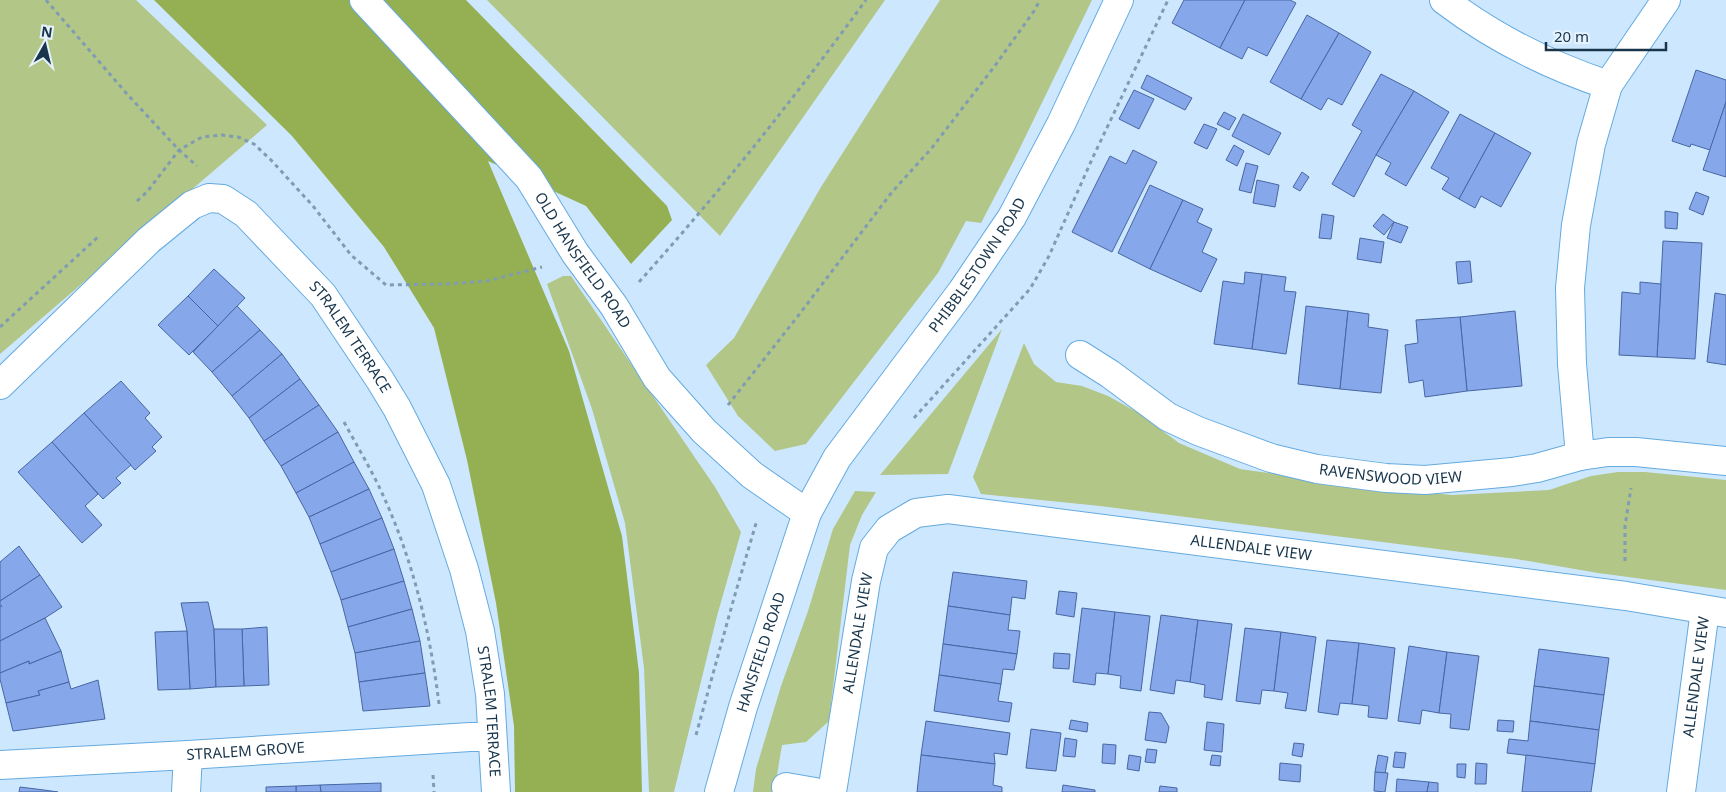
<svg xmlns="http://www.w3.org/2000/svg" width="1726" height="792" font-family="'Noto Sans',sans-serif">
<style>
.green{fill:#b1c687}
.forest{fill:#94b052}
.building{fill:#86a7ea;stroke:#4766a3}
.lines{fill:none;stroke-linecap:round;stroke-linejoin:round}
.minor-casing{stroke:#65aadf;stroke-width:30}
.path{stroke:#809cb2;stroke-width:3;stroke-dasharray:4 4;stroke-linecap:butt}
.minor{stroke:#fff;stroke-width:28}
.labels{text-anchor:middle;stroke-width:5;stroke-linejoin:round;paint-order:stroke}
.street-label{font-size:15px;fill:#18354b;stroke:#e6f3fe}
</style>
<rect width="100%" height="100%" fill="#cde8fe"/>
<g class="green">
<polygon points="0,0 136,0 267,125 0,354"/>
<polygon points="487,0 885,0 720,236"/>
<polygon points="940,0 1092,0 1014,160 981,223 966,221 938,273 806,444 775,451 738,416 706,365 734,338 821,187"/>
<polygon points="563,276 571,276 715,487 741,532 717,616 674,792 649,792 644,668 625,523 592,409 547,284"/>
<polygon points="1002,329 948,474 880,475"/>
<polygon points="1024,343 1034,364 1056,382 1082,386 1108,396 1137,412 1179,443 1240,469 1368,487 1452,495 1549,490 1591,476 1618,472 1645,472 1726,480 1726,590 1598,573 1516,559 1100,506 981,494 973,477"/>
<polygon points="855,491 876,492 862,515 850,545 829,721 806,742 782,745 777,775 800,792 753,792 756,769 781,686 808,611 833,529"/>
</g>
<polygon class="forest" points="154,0 466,0 667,206 672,220 631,264 586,206 488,161 569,351 622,536 639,673 642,792 515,792 514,726 496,603 467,460 434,328 384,247 292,136"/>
<g class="building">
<polygon points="1184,0 1245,0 1220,48 1172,23"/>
<polygon points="1245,0 1290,0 1296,3 1267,56 1248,47 1242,59 1220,48"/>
<polygon points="1307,15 1339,33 1301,99 1270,82"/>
<polygon points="1339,33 1371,52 1342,105 1328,98 1321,110 1301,99"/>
<polygon points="1696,70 1726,80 1726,102 1710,150 1691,144 1690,147 1672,141"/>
<polygon points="1381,74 1414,91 1376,155 1354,197 1332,184 1362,131 1352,125"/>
<polygon points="1147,75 1192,98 1185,110 1141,88"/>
<polygon points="1134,90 1154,99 1139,129 1119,119"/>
<polygon points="1414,91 1449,112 1406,186 1385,174 1391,163 1376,155"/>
<polygon points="1726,102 1726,177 1703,170"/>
<polygon points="1224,112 1236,118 1229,130 1217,124"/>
<polygon points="1243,114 1281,133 1269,155 1232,136"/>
<polygon points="1460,114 1495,133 1459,199 1442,189 1449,178 1431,168"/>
<polygon points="1204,124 1217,129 1207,149 1194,143"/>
<polygon points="1495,133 1531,153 1501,207 1481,196 1475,208 1459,199"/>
<polygon points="1234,145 1244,151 1237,166 1226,160"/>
<polygon points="1133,150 1157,162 1112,252 1072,232 1110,156 1126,164"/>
<polygon points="1246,163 1258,166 1251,193 1239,190"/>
<polygon points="1302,172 1309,177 1300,191 1293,187"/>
<polygon points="1257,180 1279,185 1275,207 1253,203"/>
<polygon points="1150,185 1183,200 1150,269 1118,253"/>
<polygon points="1696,192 1709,197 1703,215 1689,209"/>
<polygon points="1183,200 1203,209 1197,222 1212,229 1202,252 1217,259 1201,292 1150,269"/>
<polygon points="1665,211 1678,213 1677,229 1665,228"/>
<polygon points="1322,214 1334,216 1331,239 1319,238"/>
<polygon points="1383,214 1394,222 1384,235 1373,226"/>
<polygon points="1394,222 1408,227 1401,243 1387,238"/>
<polygon points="1360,238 1384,242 1381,263 1357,259"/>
<polygon points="1663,241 1702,243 1695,359 1657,357"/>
<polygon points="1470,261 1472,282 1458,284 1456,262"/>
<polygon points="214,269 245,298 218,326 188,296"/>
<polygon points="1245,272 1262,274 1252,349 1214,344 1223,281 1244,284"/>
<polygon points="1262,274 1286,277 1284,291 1296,292 1286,354 1252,349"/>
<polygon points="1640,282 1661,284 1657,357 1619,355 1622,292 1640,294"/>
<polygon points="1715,293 1726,295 1726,365 1707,362"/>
<polygon points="188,296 218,326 189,355 158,325"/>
<polygon points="237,306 260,330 212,372 193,352"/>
<polygon points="1306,306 1348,311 1340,389 1298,384"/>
<polygon points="1348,311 1369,314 1368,327 1388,330 1381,393 1340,389"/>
<polygon points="1515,311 1522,386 1467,391 1460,317"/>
<polygon points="1460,317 1467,391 1425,397 1423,380 1409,383 1405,345 1418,343 1416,320"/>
<polygon points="260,330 282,354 232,396 212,372"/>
<polygon points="282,354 300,379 249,418 232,396"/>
<polygon points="300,379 319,405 264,441 249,418"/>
<polygon points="121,381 150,413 145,418 162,437 152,447 156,451 135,470 84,413"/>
<polygon points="319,405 338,432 281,466 264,441"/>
<polygon points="84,413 131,465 116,478 121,483 103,499 52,442"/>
<polygon points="338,432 354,462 296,493 281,466"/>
<polygon points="52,442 98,494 85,506 102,525 82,543 18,472"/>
<polygon points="354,462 369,489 309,517 296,493"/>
<polygon points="369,489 382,518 320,544 309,517"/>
<polygon points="382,518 394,549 331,572 320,544"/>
<polygon points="19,546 40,575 0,601 0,562"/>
<polygon points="394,549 404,581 341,600 331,572"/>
<polygon points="953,572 1027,581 1025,599 1012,597 1010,615 948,606"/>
<polygon points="40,575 62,607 45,618 0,641 0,607 2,606 0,605 0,601"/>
<polygon points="404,581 412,609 348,627 341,600"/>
<polygon points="1059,591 1077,593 1074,617 1056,614"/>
<polygon points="208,602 214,629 216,687 190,689 187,631 181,603"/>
<polygon points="948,606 1010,615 1008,630 1020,631 1017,654 943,644"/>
<polygon points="1082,608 1115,612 1108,674 1096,673 1095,685 1073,682"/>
<polygon points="412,609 420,641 355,653 348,627"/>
<polygon points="1115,612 1150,616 1141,691 1120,688 1121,676 1108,674"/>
<polygon points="1161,615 1198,620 1190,682 1176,680 1174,694 1150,690"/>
<polygon points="45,618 61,651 29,664 29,661 0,673 0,641"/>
<polygon points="1198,620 1232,624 1222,700 1204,697 1205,685 1190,682"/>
<polygon points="267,627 269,685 244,686 242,629"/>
<polygon points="1245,628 1281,632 1274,691 1262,690 1260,704 1236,701"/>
<polygon points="214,629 242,629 244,686 216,687"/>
<polygon points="187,631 190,689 158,690 155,632"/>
<polygon points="1281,632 1316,637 1306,711 1285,708 1288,693 1274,691"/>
<polygon points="1327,640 1359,643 1352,704 1340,703 1338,715 1318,712"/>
<polygon points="420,641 425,673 359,682 355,653"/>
<polygon points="1359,643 1395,648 1387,719 1368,717 1369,706 1352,704"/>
<polygon points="943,644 1017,654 1014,670 1003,669 1001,684 939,675"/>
<polygon points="1409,646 1447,652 1439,713 1422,710 1420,724 1398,721"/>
<polygon points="1539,649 1609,658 1604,695 1534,686"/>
<polygon points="61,651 69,682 38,691 40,695 6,703 0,679 0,673 29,661 29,664"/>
<polygon points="1447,652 1479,656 1469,730 1450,728 1451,714 1439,713"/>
<polygon points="1054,653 1070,654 1069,669 1053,668"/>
<polygon points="425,673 430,706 363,711 359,682"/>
<polygon points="939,675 1001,684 998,701 1012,703 1009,722 934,711"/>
<polygon points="98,680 105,719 13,731 6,703 40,695 38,691 69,682 71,689"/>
<polygon points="1534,686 1604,695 1599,730 1530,721"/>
<polygon points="1149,712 1161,713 1169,727 1166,743 1145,740"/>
<polygon points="1071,720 1088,723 1087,732 1069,729"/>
<polygon points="1498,720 1514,721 1513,732 1497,731"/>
<polygon points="926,721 1010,733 1007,755 994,753 995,764 921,755"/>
<polygon points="1530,721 1599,730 1595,764 1507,753 1509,739 1528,741"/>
<polygon points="1207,722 1224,724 1222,752 1204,750"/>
<polygon points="1031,729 1061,733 1056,771 1026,768"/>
<polygon points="1065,738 1077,740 1075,757 1063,756"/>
<polygon points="1294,743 1304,744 1302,757 1292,755"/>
<polygon points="1103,744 1116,745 1115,764 1102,763"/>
<polygon points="1147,749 1157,750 1155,763 1145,762"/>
<polygon points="1395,752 1406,753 1404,768 1393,767"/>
<polygon points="921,755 995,764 993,785 1002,787 1002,792 917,792"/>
<polygon points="1129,755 1141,757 1139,771 1127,769"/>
<polygon points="1212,755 1221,756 1220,766 1210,765"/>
<polygon points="1378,755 1388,757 1385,774 1375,772"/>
<polygon points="1526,755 1595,764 1591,792 1522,792"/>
<polygon points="1280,763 1301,765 1300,782 1279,780"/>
<polygon points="1476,763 1487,764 1486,784 1475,784"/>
<polygon points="1457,764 1466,764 1465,778 1457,777"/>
<polygon points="1375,772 1388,773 1385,792 1374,791"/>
<polygon points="1397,779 1429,782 1427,792 1396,792"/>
<polygon points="1429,782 1438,783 1438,792 1427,792"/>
<polygon points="381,783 381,792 321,792 320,785"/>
<polygon points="320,785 321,792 296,792 296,786"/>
<polygon points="1063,785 1095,790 1095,792 1062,792"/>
<polygon points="296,786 296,792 266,792 266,787"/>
<polygon points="1160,786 1177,788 1177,792 1159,792"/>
<polygon points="20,787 44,790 58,792 19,792"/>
</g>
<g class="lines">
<defs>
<g id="minor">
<path id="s1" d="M364 0 529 178 575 253 614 306 657 378 704 431 752 475 807 513"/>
<path d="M1444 0C1495 39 1548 65 1608 85"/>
<path id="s2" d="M1080 355 1110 374 1168 417 1198 431 1271 458 1317 469 1386 478 1425 480 1512 472 1537 468 1580 456 1608 452H1636L1726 461"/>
<path id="s3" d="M0 385 149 240 192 205 209 198 223 199 246 214 323 295 380 380 397 408 436 485 464 569 480 631 490 694 496 792"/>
<polyline points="1580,456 1572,364 1570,288 1576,225 1591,144 1608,85 1666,0"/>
<path id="s4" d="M0 765 188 755 470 737H492"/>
<polyline points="786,787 815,792"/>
<polyline points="186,792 188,755"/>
<path id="s5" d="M719 792 743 707 807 513 837 458 962 291 1012 217 1061 124 1119 0"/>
<path id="s6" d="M832 792 866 581 874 548 889 529 916 513 948 509 1626 596 1726 613"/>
<path id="s7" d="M1681 792 1705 610"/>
</g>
</defs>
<use href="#minor" class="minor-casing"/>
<g class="path">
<polyline points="46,0 127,94 179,150 197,166"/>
<polyline points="137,201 147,192 179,150 202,137 222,135 238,137 254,144 271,160 313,206 351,255 386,285 447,284 487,281 542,267"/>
<path d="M639 282C720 192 795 97 866 0"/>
<polyline points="0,327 99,236"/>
<polyline points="728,405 798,316 892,192 931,149 994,67 1034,11 1040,0"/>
<polyline points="914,418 1030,289 1049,256 1093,157 1168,0"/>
<path d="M344 422C357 446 371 469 382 493 413 560 430 631 439 704"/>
<polyline points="1625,561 1625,526 1631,488"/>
<polyline points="696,735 734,598 757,520"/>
<polyline points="433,775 434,792"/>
</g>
<use href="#minor" class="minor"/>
</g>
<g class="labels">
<g class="street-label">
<text dy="5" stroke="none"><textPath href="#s1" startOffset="341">OLD HANSFIELD ROAD</textPath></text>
<text dy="5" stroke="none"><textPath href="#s5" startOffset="594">PHIBBLESTOWN ROAD</textPath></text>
<text dy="5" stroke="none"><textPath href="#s3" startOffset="485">STRALEM TERRACE</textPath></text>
<text dy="5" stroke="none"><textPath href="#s2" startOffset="340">RAVENSWOOD VIEW</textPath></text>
<text dy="5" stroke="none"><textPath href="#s6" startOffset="641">ALLENDALE VIEW</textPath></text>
<text dy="5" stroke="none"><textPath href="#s6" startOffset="161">ALLENDALE VIEW</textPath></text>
<text dy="5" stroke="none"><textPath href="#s5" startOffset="146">HANSFIELD ROAD</textPath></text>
<text dy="5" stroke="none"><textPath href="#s7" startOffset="116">ALLENDALE VIEW</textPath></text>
<text dy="5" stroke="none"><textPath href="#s3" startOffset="890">STRALEM TERRACE</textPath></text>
<text dy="5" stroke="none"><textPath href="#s4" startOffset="246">STRALEM GROVE</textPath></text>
</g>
</g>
<g transform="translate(45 45) rotate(8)" stroke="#e6f3fe" stroke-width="4" paint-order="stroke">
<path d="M0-4L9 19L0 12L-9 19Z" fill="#18354b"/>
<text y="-8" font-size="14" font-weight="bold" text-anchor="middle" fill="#18354b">N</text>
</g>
<path d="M1546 42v8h120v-8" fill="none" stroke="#18354b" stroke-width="2.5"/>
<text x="1554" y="42" font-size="15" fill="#18354b" stroke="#e6f3fe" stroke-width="4" paint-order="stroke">20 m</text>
</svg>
